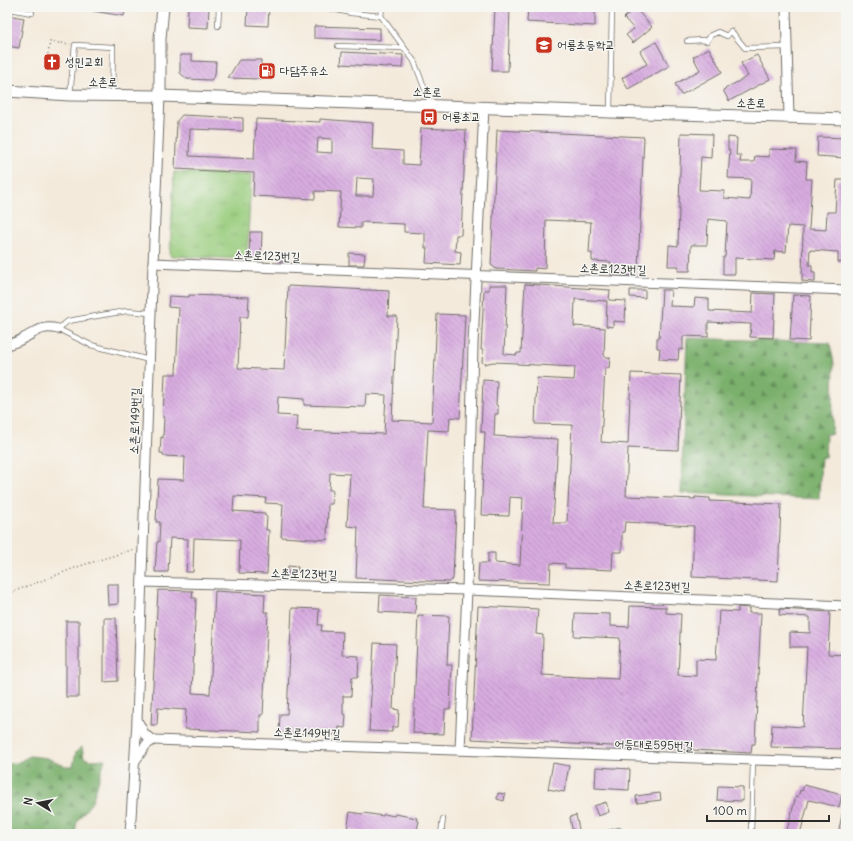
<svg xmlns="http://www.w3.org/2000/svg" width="853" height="841" font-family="Delius,'Poor Story',sans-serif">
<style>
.grass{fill:url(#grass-tufts);stroke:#627c54}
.forest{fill:url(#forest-firs);stroke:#526e4c}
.building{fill:url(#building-back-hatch);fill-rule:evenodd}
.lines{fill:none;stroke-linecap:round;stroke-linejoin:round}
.service-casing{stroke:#716e69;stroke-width:6}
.minor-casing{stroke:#716e69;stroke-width:11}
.tertiary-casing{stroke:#716e69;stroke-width:13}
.path{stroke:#716e69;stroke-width:1.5;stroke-dasharray:1 3;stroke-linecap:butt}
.service{stroke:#fff;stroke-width:4.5}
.minor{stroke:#fff;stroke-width:9}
.tertiary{stroke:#fff;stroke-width:11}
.labels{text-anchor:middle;stroke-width:3;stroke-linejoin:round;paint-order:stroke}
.poi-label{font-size:12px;fill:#2b2b2b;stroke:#f6f6f2;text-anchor:start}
.street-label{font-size:12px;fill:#2b2b2b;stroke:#f6f6f2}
</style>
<defs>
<pattern id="grass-tufts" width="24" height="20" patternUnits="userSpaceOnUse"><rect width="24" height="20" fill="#98cc7c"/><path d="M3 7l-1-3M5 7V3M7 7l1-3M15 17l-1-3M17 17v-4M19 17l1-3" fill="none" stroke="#83af6b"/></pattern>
<pattern id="forest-firs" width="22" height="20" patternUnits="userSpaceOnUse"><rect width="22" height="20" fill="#7ab06c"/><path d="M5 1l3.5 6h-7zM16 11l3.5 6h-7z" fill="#648f59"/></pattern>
<pattern id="building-back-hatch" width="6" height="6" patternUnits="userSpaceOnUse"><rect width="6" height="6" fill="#d8ace0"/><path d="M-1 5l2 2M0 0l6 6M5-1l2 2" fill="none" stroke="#af8cb6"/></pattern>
</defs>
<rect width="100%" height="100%" fill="#f6f6f2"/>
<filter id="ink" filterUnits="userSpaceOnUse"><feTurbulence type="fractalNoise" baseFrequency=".025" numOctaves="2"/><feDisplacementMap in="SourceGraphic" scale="8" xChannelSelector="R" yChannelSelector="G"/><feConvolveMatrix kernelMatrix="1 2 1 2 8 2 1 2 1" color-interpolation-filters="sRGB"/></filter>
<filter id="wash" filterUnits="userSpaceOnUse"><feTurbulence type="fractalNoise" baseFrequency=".012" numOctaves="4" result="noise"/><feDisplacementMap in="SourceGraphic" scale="16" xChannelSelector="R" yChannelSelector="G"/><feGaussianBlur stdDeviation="0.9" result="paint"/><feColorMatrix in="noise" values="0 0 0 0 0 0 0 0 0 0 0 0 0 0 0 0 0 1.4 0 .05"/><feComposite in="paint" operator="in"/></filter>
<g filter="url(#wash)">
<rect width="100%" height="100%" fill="#f4eadb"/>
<polygon class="grass" points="174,172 251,175 247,259 170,256"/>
<g class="forest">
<polygon points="687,338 830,343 834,363 832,434 826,434 825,457 821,457 819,499 681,493"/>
<polygon points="82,747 84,758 91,760 105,759 92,802 77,821 75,834 7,834 7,764 17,763 30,756 47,758 65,766 73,766 76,752"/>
</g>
<g id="blocks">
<g class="building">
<polygon points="93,7 126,7 124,16 93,11"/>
<polygon points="188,7 209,7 208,28 187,27"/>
<polygon points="248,7 269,7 268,26 247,25"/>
<polygon points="495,7 510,7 508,71 492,71"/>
<polygon points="528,7 595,7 595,26 527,22"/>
<polygon points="635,8 652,27 633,43 626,35 634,29 624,18"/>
<polygon points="7,15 24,18 19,48 7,46"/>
<polygon points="314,26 380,28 380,40 314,38"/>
<polygon points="656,42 669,66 628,89 622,78 647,64 640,51"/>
<polygon points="709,48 722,72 681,95 675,84 700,70 693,57"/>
<polygon points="342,52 403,55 402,68 341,64"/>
<polygon points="180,55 192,55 192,61 216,62 215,75 211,80 187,79 180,73"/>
<polygon points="757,55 770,79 729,101 723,90 748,76 741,63"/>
<polygon points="239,60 261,60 260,79 228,78"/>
<path d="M182 115 243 118V131L190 129 189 156 254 159 256 119 320 122V119L373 123 372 149 403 151V164L419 165 421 128 466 130 461 235H456L455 251 461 252 460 265 426 263 427 248H425V233L404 232V224L361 222V228L339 227 341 192 315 191V199L253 196 254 173 175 169 177 121ZM318 138 332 139V153L317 152ZM357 178 374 179 373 196H356Z"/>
<polygon points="497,130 644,137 638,268 636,268 636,276 611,275 611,262 592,261 592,253 589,253 591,222 546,220 545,269 535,268 535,271 496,269 491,265"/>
<polygon points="681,133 712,134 711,158 701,157 699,190 724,191 724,198 750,200 751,179 728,178 730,150 728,150 728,137 737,138 736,155 741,155 740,162 754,162 755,156 769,157 769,149 797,150 796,161 807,162 806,179 812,179 809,229 826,230 827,212 835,212 837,180 846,180 845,263 838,262 838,252 810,250 809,265 812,265 812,272 815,272 815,282 802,281 803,227 788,226 786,252 775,251 774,260 735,258 735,274 723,274 723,257 725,257 727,221 708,219 707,245 691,245 690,271 678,271 679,266 668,266 669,245 678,246"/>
<polygon points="818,137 846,138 846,158 817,156"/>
<polygon points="250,232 262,232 261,259 249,259"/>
<polygon points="349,253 365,254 364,265 349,265"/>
<rect x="280" y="256" width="9" height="6"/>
<polygon points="525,284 610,290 609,300 626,301 625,322 613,321 613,327 606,326 607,301 575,299 574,326 605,328 604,357 610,357 609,368 605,368 601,442 628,444 631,373 681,375 678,450 628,448 626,496 695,499 695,497 710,498 710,501 781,504 778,581 692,577 694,526 625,522 624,532 622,532 622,552 613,552 612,570 565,568 565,564 551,563 550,583 478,581 479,563 488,563 488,553 495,553 495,563 520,565 523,498 510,497 509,516 481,515 485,432 481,432 483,380 497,381 496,405 498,406 498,414 495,414 494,436 558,439 553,523 567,523 572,425 535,424 537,378 574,380 575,367 517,364 517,363 493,362 484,364 482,362 483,350 481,350 484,290 489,290 489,285 507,285 504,354 517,355 517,353 521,353"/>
<path d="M288 286 389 291 388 316H397L392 420 432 422 437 314 465 315 460 418 450 417 449 431 428 430 424 509 456 510 453 579 449 582 356 578 358 527 347 526 350 474 330 473 329 490H333L332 504H328L327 540 281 537 283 504 265 503 266 498 234 496 233 511 265 513V516H267L266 530H269L267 574 239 573 240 540 194 538 193 572H186L188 539 170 538 168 572H155L157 542H159L160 522H156L158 479 184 480 185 457 163 456V453H160L161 437 163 438 164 418H163L165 374H176L179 308 168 307 169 296 189 297V295L249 297 248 317H240L238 368 284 370ZM366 394 386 395 384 434 296 431 297 416 277 415 278 397 304 399V405L365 407Z"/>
<polygon points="630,290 645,290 645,298 630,297"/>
<polygon points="662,290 671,290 670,306 694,307 695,298 709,299 709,311 752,313 753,293 775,294 773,338 750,337 751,324 708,322 708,337 683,336 683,350 679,349 678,360 659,359 660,348 657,348 657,338 659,338"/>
<polygon points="793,295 811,296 809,341 790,340"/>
<polygon points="288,566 298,567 297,574 288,574"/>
<polygon points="107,584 118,584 118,604 108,605"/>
<polygon points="158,590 193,591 192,598 196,598 192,693 210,694 215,591 265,594 264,612 268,612 263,715 260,715 260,732 185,729 186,710 158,708 157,725 151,725"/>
<polygon points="380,595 416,597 415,614 379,612"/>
<polygon points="478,606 538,609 536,634 543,635 542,675 618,679 620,638 574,636 575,613 610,614 610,626 629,627 630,606 666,607 666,613 681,614 678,675 696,676 696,659 716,660 719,611 738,612 738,607 749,608 749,613 761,613 755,744 752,744 751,753 472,739"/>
<polygon points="292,608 319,609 318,625 322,625 321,631 343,632 342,655 359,656 358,677 352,677 351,696 343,696 343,714 346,715 345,728 339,727 338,735 279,733 280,714 287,714"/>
<polygon points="780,609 830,612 828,654 846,655 846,749 771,747 772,725 803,727 807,647 790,647 790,632 810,633 810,617 779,615"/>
<polygon points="418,615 449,616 447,665 452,665 450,709 445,709 444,734 413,733"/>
<polygon points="104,618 116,618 118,681 104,682"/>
<rect x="66" y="621" width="13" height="76"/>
<polygon points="374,643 396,644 393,709 399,710 398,727 392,727 392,732 369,731"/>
<polygon points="553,763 569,766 564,792 548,789"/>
<polygon points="596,767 630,769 629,790 595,788"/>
<polygon points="804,785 842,795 839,807 809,800 800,834 786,834 796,796 798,797 800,790 802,791"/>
<polygon points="718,786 743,787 743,801 717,800"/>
<polygon points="498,793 505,794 504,801 497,799"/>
<polygon points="660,793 661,800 637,803 636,796"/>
<polygon points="606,802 609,812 598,816 594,806"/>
<polygon points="843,810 846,810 846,834 838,834"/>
<polygon points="350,812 362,814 364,813 383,816 384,814 394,816 395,814 417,818 416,820 419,821 416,834 371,834 347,830"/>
<polygon points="576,815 580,834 573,834 570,817"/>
</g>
</g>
</g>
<g filter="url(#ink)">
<use href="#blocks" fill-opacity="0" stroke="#716e69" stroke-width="1"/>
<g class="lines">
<defs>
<g id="service">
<polyline points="324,7 351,13 352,7"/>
<polyline points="382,7 381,16 414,61 431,105"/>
<polyline points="10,9 32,13"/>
<polyline points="351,13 381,16"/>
<polyline points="218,26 219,7"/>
<polyline points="687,41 703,40 707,41 711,35 718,32 727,36 731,31 745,48 788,47"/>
<polyline points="338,46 404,48"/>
<polyline points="70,95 75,45 113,47 112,96"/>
<polyline points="610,111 612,7"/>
<polyline points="149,360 91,345 58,329 68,321 108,314 127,311 151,313"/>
<polyline points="441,834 443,819"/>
<polyline points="604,834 619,830"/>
<polyline points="751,834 753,760"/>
</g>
<g id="minor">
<polyline points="786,7 789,117"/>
<polyline points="153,263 846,290"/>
<path d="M7 345C12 343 18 342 22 339 37 332 40 325 58 329"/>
<polyline points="142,582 467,590 846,606"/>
<polyline points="153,740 846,763"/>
<polyline points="460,750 467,590 473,345 484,107"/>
<polyline points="135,761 146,745 153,740 145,735 137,720 151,313 160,96"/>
<polyline points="130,834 137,721"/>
</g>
<g id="tertiary">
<polyline points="7,91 70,95 160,96 610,112 846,119"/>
<polyline points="160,96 160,39 163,7"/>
</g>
</defs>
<use href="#service" class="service-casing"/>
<use href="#minor" class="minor-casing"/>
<use href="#tertiary" class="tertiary-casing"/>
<g class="path">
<polyline points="48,54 50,42 70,44"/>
<polyline points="7,594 80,566 135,549"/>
</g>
<use href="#service" class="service"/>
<use href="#minor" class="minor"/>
<use href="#tertiary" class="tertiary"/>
</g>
</g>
<defs>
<symbol id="school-square" viewBox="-11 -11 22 22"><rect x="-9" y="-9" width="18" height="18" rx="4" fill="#c8321e" stroke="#f6f6f2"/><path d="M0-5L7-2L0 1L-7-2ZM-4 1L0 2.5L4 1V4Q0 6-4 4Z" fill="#fff"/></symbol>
<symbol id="church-square" viewBox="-11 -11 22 22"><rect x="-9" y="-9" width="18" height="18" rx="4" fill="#c8321e" stroke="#f6f6f2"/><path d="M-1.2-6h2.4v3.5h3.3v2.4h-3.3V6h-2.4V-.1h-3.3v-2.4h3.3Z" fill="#fff"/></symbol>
<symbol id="fuel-square" viewBox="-11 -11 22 22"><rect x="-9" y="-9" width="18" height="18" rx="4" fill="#c8321e" stroke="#f6f6f2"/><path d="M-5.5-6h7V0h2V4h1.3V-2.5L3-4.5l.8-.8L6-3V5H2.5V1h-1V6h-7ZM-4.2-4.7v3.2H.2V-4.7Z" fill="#fff"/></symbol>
<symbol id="bus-square" viewBox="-11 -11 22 22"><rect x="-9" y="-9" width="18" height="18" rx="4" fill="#c8321e" stroke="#f6f6f2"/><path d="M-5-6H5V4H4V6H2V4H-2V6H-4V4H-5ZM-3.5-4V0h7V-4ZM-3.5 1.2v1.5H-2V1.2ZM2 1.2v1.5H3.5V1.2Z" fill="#fff"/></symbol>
</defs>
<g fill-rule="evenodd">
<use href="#school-square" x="534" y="35" width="20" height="20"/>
<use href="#church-square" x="42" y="52" width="20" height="20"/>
<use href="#fuel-square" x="257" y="61" width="20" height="20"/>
<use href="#bus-square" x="419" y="107" width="20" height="20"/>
</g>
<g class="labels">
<g class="poi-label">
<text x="557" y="49">어룡초등학교</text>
<text x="65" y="66">성민교회</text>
<text x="280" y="75">다담주유소</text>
<text x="442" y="121">어룡초교</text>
</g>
<g class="street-label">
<text transform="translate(103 82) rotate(1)" y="4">소촌로</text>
<text transform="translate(427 92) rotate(2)" y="4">소촌로</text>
<text transform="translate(751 103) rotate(1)" y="4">소촌로</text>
<text transform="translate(267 256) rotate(2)" y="4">소촌로123번길</text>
<text transform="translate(613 269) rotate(2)" y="4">소촌로123번길</text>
<text transform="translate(135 421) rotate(-88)" y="4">소촌로149번길</text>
<text transform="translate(304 574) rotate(2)" y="4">소촌로123번길</text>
<text transform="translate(657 586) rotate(2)" y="4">소촌로123번길</text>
<text transform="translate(307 733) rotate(2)" y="4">소촌로149번길</text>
<text transform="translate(654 745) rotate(2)" y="4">어등대로595번길</text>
</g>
</g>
<rect width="853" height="841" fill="none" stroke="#f6f6f2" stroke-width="24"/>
<g transform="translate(38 803) rotate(280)" stroke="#f6f6f2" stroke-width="3" paint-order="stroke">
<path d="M0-3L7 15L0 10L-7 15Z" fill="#2b2b2b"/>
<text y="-6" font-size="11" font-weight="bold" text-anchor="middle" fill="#2b2b2b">N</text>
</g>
<path d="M707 815v6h122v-6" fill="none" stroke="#2b2b2b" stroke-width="2"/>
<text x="713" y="815" font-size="12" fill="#2b2b2b" stroke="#f6f6f2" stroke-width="3" paint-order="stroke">100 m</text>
</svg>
